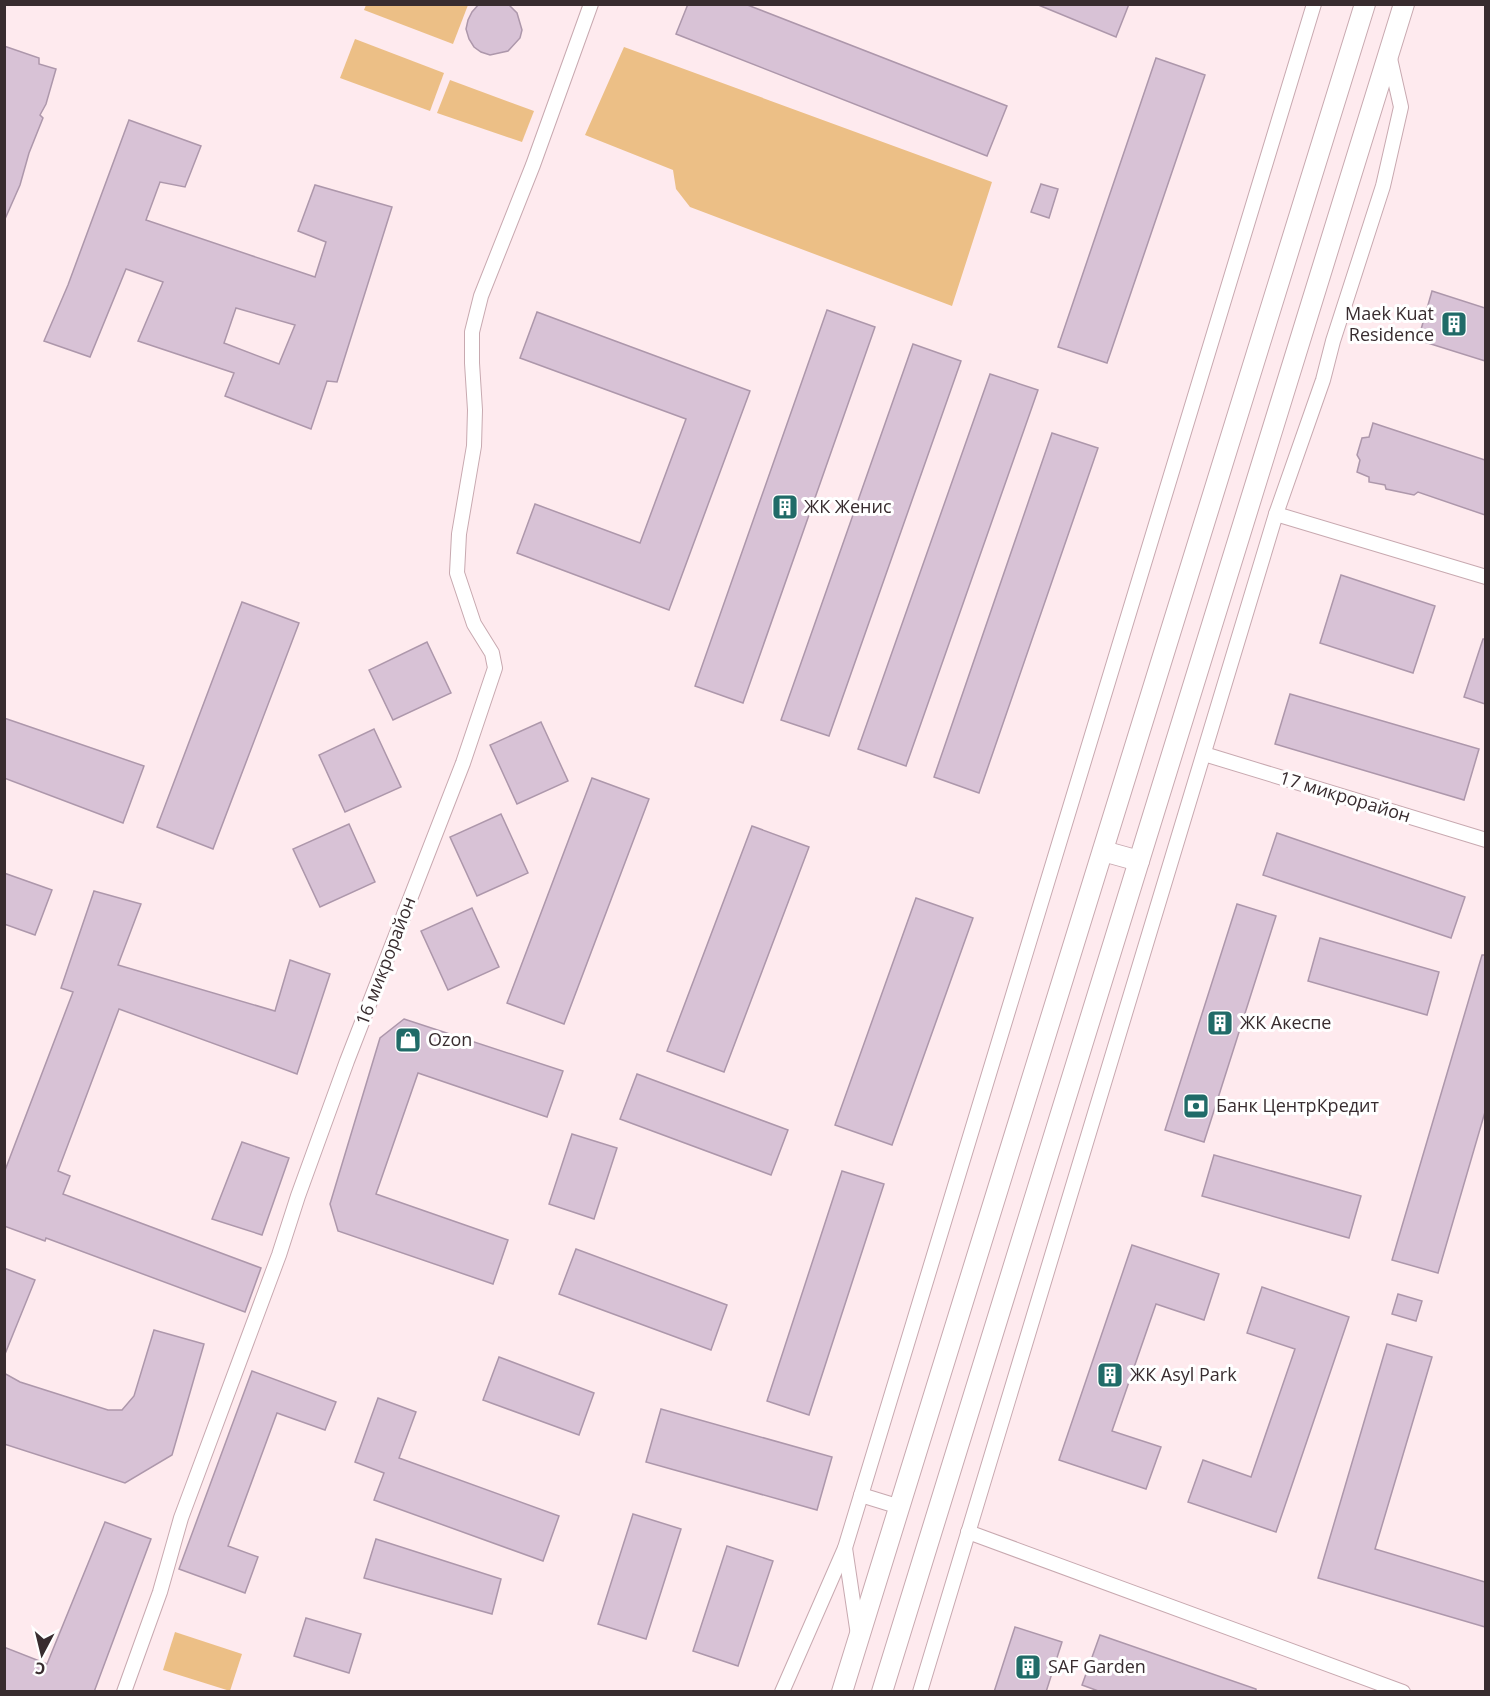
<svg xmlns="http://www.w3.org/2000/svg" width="1490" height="1696" font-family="'Open Sans',sans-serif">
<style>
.green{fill:#ecbf86}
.building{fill:#d8c2d6;stroke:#ad97ab;stroke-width:1.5;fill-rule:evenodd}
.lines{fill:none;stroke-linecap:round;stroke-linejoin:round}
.street-casing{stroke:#c8a9b0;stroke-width:16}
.secondary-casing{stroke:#c8a9b0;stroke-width:22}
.street{stroke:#fff;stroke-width:14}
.secondary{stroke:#fff;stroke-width:20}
.labels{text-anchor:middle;stroke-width:6;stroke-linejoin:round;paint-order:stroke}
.poi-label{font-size:18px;fill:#382c2f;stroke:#fff;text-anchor:start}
.street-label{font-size:18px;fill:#382c2f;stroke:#fff}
</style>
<rect width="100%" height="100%" fill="#feeaee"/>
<g class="green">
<polygon points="366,5 466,4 468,5 453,44 364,10"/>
<polygon points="355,39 444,73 430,111 340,78"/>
<polygon points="624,47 992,182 952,306 690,207 676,189 673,170 585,135"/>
<polygon points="450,80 534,111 522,142 437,113"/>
<polygon points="175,1632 242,1654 230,1691 163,1670"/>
</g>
<g class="building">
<polygon points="479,4 508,4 517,13 522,30 520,38 508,51 490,55 481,52 474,47 469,39 466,29 468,20 472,12"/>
<polygon points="688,4 745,4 1007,106 987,156 676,34"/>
<polygon points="1036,4 1129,4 1116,37"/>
<polygon points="4,46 39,58 39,64 56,69 46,104 40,115 43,118 29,153 20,185 5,219"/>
<polygon points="1156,58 1205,75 1107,363 1058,347"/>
<path d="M129 120 201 146 185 187 160 182 146 220 315 277 326 242 298 231 315 185 392 207 337 382 327 381 311 429 225 396 234 373 138 341 163 282 126 269 90 357 44 341 68 285ZM236 308 295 325 279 364 224 343Z"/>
<polygon points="1041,184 1058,189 1049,218 1031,212"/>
<polygon points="1432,291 1485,308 1485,361 1418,340"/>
<polygon points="827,310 875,327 743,703 695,686"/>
<polygon points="537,312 750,391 669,610 517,553 535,504 640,543 686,419 520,358"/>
<polygon points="913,344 961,361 829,736 781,720"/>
<polygon points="990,374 1038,390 906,766 858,749"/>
<polygon points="1373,423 1485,460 1485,515 1418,492 1414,495 1386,489 1385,485 1369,482 1369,477 1357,472 1360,460 1357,455 1362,438 1369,437"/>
<polygon points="1052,433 1098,448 979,793 934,777"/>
<polygon points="1341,575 1435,606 1413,673 1320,643"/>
<polygon points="242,602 299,623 213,849 157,827"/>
<polygon points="1483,639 1485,639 1485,704 1464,697"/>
<polygon points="427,642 451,693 393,720 369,670"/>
<polygon points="1290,694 1479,749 1464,800 1275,744"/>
<polygon points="4,718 144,766 123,823 4,778"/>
<polygon points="541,722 568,781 517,804 490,745"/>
<polygon points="374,729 401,787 345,812 319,755"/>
<polygon points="592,778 649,799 564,1024 507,1003"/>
<polygon points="501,814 528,873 477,896 450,837"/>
<polygon points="349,824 375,882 320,907 293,849"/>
<polygon points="752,826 809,847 724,1072 667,1051"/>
<polygon points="1277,833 1465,897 1451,938 1263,875"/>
<polygon points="4,873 52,890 35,935 4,924"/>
<polygon points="94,891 141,904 118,965 275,1011 290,960 330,974 297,1074 119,1009 58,1171 70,1176 63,1194 261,1268 245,1312 46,1238 45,1241 4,1226 4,1173 73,992 61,988"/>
<polygon points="916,898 973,918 892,1145 835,1125"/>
<polygon points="1237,904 1276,916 1204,1142 1165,1130"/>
<polygon points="472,908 499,967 448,990 421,931"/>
<polygon points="1320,938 1439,972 1427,1015 1308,981"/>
<polygon points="1482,955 1485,955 1485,1112 1438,1273 1392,1260"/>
<polygon points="404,1019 563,1071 547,1117 418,1073 376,1194 508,1240 493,1284 338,1231 330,1204 380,1038"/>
<polygon points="637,1074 788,1130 771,1175 620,1119"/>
<polygon points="572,1134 617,1148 594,1219 549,1204"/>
<polygon points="242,1142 289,1158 262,1235 212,1219"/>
<polygon points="1214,1155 1361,1196 1349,1238 1202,1196"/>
<polygon points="842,1171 884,1184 809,1415 767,1401"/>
<polygon points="1132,1245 1219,1274 1204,1320 1156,1304 1112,1431 1161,1447 1146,1489 1059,1460"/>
<polygon points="576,1249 727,1305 711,1350 559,1294"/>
<polygon points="4,1268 35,1280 5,1354 4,1354"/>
<polygon points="1262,1287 1349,1317 1276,1532 1188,1502 1203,1460 1251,1477 1295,1349 1247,1333"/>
<polygon points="1398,1294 1422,1301 1416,1321 1392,1314"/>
<polygon points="154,1330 204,1344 172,1455 125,1483 4,1444 4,1373 20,1382 108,1410 122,1410 134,1396"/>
<polygon points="1387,1344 1432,1357 1375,1549 1485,1582 1485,1627 1318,1578"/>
<polygon points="499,1357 594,1393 579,1435 483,1400"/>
<polygon points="252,1371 336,1402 325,1430 277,1413 228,1546 258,1557 245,1593 179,1569"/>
<polygon points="378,1398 416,1412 399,1458 559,1516 543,1561 374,1500 384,1473 355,1462"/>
<polygon points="661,1409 832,1457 817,1510 646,1462"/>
<polygon points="633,1514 681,1529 646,1639 598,1624"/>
<polygon points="105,1522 151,1539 94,1692 4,1692 4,1647 47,1664"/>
<polygon points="376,1539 501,1579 492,1614 364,1578"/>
<polygon points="727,1546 773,1561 738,1666 693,1651"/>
<polygon points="306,1618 361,1634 349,1673 294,1656"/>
<polygon points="1015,1627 1062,1642 1046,1692 994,1692"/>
<polygon points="1100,1635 1256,1689 1256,1692 1101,1692 1082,1685"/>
</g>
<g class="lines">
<defs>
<g id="street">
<polyline points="1276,514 1486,577"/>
<polyline points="1204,754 1486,840"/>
<polyline points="861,1495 900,1507"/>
<polyline points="968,1532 1403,1692"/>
<polyline points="845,1548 858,1635"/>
<polyline points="124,1692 160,1592 181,1518 279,1255 298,1196 347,1061 463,763 495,668 492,653 474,624 457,573 459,534 474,446 475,410 472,363 472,332 481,296 533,165 591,4"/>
<polyline points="782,1692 845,1548 1314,4"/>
<polyline points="920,1692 1276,514 1323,380 1333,341 1383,186 1401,107 1389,54"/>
</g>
<g id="secondary">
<polyline points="1103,851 1139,861"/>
<polyline points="842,1692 1365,4"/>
<polyline points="882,1692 1404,4"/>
</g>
</defs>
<use href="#street" class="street-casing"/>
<use href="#secondary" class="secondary-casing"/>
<use href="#street" class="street"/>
<use href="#secondary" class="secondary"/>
</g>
<defs>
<symbol id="building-square" viewBox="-11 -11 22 22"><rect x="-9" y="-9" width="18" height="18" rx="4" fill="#206b68" stroke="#fff"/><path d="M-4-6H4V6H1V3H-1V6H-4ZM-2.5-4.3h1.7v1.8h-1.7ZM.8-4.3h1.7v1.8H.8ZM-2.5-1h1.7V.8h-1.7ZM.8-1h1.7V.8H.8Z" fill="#fff"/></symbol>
<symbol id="shop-square" viewBox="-11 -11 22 22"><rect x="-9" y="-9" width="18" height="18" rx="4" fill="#206b68" stroke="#fff"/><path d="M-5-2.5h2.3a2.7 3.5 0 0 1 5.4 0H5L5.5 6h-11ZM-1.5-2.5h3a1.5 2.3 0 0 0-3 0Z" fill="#fff"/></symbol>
<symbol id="bank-square" viewBox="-11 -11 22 22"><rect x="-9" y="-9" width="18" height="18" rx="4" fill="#206b68" stroke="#fff"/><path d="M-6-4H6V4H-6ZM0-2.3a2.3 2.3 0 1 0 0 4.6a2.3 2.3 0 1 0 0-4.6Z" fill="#fff"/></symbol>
</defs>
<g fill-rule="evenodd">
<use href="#building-square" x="1439" y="309" width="30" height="30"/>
<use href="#building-square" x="770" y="492" width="30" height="30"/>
<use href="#building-square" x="1205" y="1008" width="30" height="30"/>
<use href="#shop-square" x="393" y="1025" width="30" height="30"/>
<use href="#bank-square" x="1181" y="1091" width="30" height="30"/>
<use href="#building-square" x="1095" y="1360" width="30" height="30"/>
<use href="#building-square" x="1013" y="1652" width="30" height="30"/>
</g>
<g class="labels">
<g class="poi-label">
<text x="1434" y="320" text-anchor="end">Maek Kuat<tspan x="1434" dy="21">Residence</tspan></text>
<text x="804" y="513">ЖК Женис</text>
<text x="1240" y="1029">ЖК Акеспе</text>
<text x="428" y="1046">Ozon</text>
<text x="1216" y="1112">Банк ЦентрКредит</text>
<text x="1130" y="1381">ЖК Asyl Park</text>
<text x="1048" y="1673">SAF Garden</text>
</g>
<g class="street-label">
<text transform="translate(1345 797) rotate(17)" y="6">17 микрорайон</text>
<text transform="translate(386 961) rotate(-69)" y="6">16 микрорайон</text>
</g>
</g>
<rect width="1490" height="1696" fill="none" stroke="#382c2f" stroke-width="12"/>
<g transform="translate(42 1654) rotate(187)" stroke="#ffffff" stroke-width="4.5" paint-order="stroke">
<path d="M0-4.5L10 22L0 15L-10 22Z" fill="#382c2f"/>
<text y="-9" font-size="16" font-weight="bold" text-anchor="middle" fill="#382c2f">С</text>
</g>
</svg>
